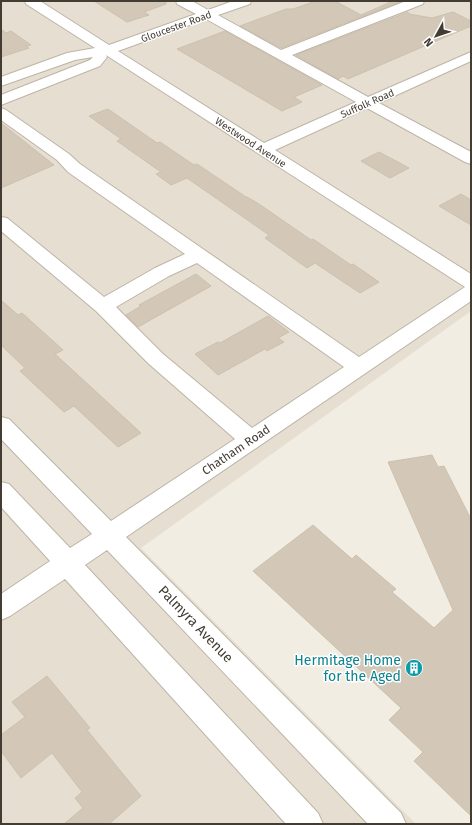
<svg xmlns="http://www.w3.org/2000/svg" width="472" height="825" font-family="'Fira Sans',sans-serif">
<style>
.residential{fill:#e5ded1}
.building{fill:#d3c8b8;stroke:#cdc0ac}
.lines{fill:none;stroke-linecap:round;stroke-linejoin:round}
.minor-casing{stroke:#bdb4a6;stroke-width:2}
.minor{fill:#fff;fill-rule:evenodd}
.labels{text-anchor:middle;stroke-width:3;stroke-linejoin:round;paint-order:stroke}
.far-street-label{font-size:10px;fill:#433c33;stroke:#fff}
.street-label{font-size:12px;fill:#433c33;stroke:#fff}
.near-street-label{font-size:14px;fill:#433c33;stroke:#fff}
.near-culture-label{font-size:14px;fill:#0d838f;stroke:#fff;text-anchor:end}
</style>
<rect width="100%" height="100%" fill="#f1ede3"/>
<polygon class="residential" points="1,1 471,1 471,311 141,548 416,824 1,824"/>
<g class="building">
<polygon points="94,1 166,1 166,4 144,12 149,15 127,22"/>
<polygon points="316,1 335,1 361,15 393,1 402,1 281,48 240,26 286,9 293,9"/>
<polygon points="408,12 409,14 432,18 453,12 471,21 471,26 348,79 343,76 338,79 296,55"/>
<polygon points="1,29 6,33 11,31 31,45 26,46 29,48 1,57"/>
<polygon points="225,31 322,85 294,97 302,102 282,111 177,49"/>
<polygon points="108,109 157,143 160,142 194,165 197,164 246,197 247,197 259,204 311,240 313,239 351,265 353,264 379,282 360,293 315,263 307,268 265,238 269,235 187,178 171,185 156,174 161,172 117,141 121,139 89,116"/>
<polygon points="1,123 54,165 1,188"/>
<polygon points="379,152 409,168 390,178 361,161"/>
<polygon points="461,194 471,200 471,225 439,206"/>
<polygon points="196,274 211,286 138,327 126,315 141,306 139,305"/>
<polygon points="1,300 18,315 22,313 63,350 55,354 141,433 118,447 74,406 64,412 20,371 25,368 1,345"/>
<polygon points="268,316 289,332 278,338 284,342 267,351 265,349 218,375 195,354 218,342 220,343"/>
<polygon points="432,455 438,467 444,466 471,519 471,816 414,761 423,752 389,720 401,708 253,571 313,525 352,559 356,555 396,589 392,592 434,628 453,610 388,462"/>
<polygon points="47,676 90,728 87,730 141,796 109,824 64,824 83,808 75,798 82,792 52,753 21,778 1,751 1,735 25,717 12,702"/>
</g>
<g class="lines">
<defs>
<path id="minor" d="M25 1H40L109 45 196 14 177 4 176 1H192L208 10 233 1H251L250 4 218 15 281 50 406 1H424L423 4 292 55 368 97 471 52V61L379 103 471 152V164L465 162 367 108 275 150 471 274V301L126 537 401 813 406 824H368L107 550 85 565 318 813 323 824H286L65 579 10 616 1 620V594L50 561 1 507V482L9 484 70 548 92 534 1 439V417L9 419 111 521 235 439 149 364 96 311 1 231V217L7 218 104 297 155 268 185 254 68 172 57 160 1 120V108L6 110 69 154 80 164 359 357 465 287 106 55 107 57 100 66 1 105V95L90 60 93 57 75 60 1 86V77L67 53 95 48 26 4ZM206 19 356 102 264 143 118 51ZM197 263 344 367 252 428 163 354 116 307 169 276Z"/>
</defs>
<use href="#minor" class="minor-casing"/>
<use href="#minor" class="minor"/>
</g>
<defs>
<symbol id="building-disc" viewBox="-11 -11 22 22"><circle r="9.5" fill="#0f9aa8" stroke="#fff"/><path d="M-4-6H4V6H1V3H-1V6H-4ZM-2.5-4.3h1.7v1.8h-1.7ZM.8-4.3h1.7v1.8H.8ZM-2.5-1h1.7V.8h-1.7ZM.8-1h1.7V.8H.8Z" fill="#fff"/></symbol>
</defs>
<g fill-rule="evenodd">
<use href="#building-disc" x="404" y="658" width="20" height="20"/>
</g>
<g class="labels">
<g class="far-street-label">
<text transform="translate(176 26) rotate(-20)" y="4">Gloucester Road</text>
<text transform="translate(367 103) rotate(-24)" y="4">Suffolk Road</text>
<text transform="translate(251 142) rotate(33)" y="4">Westwood Avenue</text>
</g>
<g class="street-label">
<text transform="translate(236 450) rotate(-34)" y="4">Chatham Road</text>
</g>
<g class="near-street-label">
<text transform="translate(196 624) rotate(46)" y="5">Palmyra Avenue</text>
</g>
<g class="near-culture-label">
<text x="401" y="665">Hermitage Home<tspan x="401" dy="16">for the Aged</tspan></text>
</g>
</g>
<rect width="472" height="825" fill="none" stroke="#433c33" stroke-width="4"/>
<g transform="translate(436 36) rotate(230)" stroke="#ffffff" stroke-width="3" paint-order="stroke">
<path d="M0-3L7 15L0 10L-7 15Z" fill="#433c33"/>
<text y="-6" font-size="11" font-weight="bold" text-anchor="middle" fill="#433c33">N</text>
</g>
</svg>
